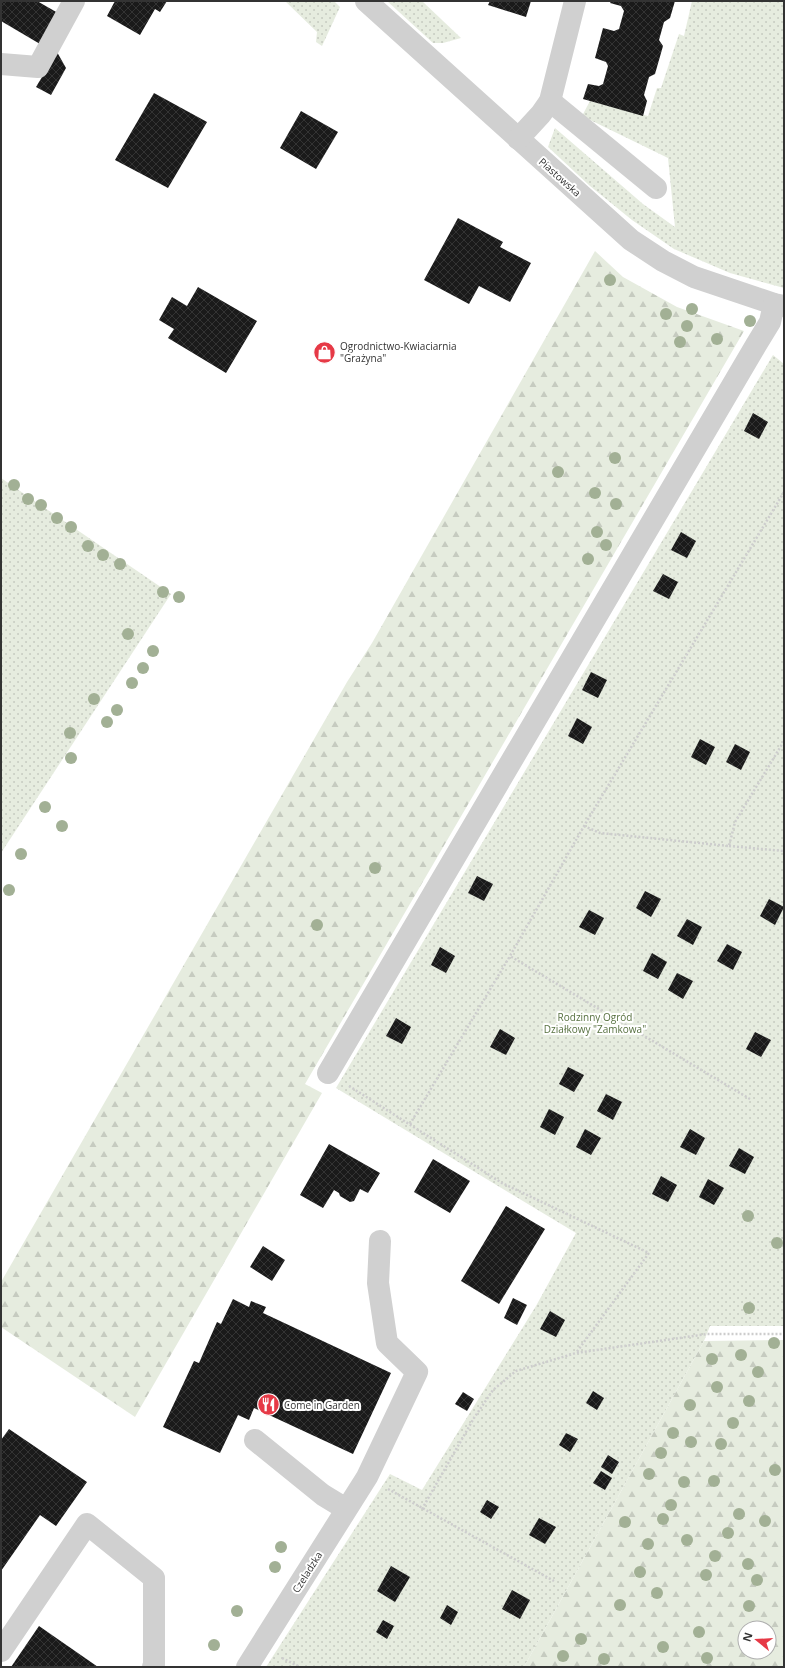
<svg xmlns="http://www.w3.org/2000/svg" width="785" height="1668" font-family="'Open Sans',sans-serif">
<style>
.green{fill:url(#green-dots)}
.forest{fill:url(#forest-firs);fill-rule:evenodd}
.building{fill:url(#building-cross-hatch)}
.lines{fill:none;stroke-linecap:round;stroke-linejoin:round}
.path{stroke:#cdcdcd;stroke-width:2.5;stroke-dasharray:2 2;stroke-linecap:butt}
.minor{stroke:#d0d0d0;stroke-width:22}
.tree{fill:#a2b095}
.labels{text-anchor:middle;stroke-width:4;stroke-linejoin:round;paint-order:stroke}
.street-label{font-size:10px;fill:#333;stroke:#fff}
.poi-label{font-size:10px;fill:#333;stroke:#fff;text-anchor:start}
.park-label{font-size:10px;fill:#56703f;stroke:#fff}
</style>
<defs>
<pattern id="green-dots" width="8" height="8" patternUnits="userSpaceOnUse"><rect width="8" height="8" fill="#e6ecdf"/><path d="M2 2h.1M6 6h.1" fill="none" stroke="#c6cbc0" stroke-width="1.8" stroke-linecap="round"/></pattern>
<pattern id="forest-firs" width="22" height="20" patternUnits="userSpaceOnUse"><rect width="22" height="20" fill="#e6ecdf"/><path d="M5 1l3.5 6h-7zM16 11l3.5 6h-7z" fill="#c6cbc0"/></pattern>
<pattern id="building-cross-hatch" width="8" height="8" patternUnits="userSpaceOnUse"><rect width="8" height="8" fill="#1a1a1a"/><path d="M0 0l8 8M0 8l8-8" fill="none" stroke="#333"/></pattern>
</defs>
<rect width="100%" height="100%" fill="#fff"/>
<g class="green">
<polygon points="285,1 334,1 340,7 322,46 316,42 317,32"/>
<polygon points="387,1 422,1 461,38 443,43 433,43"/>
<polygon points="692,1 784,1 784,288 730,273 674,249 632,220 590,186 548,147 555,128 643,204 679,230 675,227 668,158 582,116 590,101 648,116 657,88 661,88 679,34 684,36"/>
<polygon points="773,355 784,364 784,1326 710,1326 704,1341 524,1667 266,1667 390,1474 422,1490 536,1306 576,1233 336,1088"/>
<polygon points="1,478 171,594 1,853"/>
</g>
<g class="forest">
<polygon points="595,251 623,277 677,307 744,331 305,1084 322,1093 135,1417 1,1327 1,1282 347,682 372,643"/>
<path d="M784 1340V1667H524L704 1341ZM745 1628H769V1652H745Z"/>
</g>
<g class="building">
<polygon points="1,1 37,1 58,13 40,44 1,21"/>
<polygon points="115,1 167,1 160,12 155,9 140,35 107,16"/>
<polygon points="490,1 531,1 526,17 488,5"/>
<polygon points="611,1 675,1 670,18 664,22 659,40 663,46 655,74 649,77 644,95 647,101 643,116 583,99 588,84 599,86 603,84 608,66 606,62 595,58 603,28 614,31 619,29 624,11 621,6 610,3"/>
<polygon points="57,52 66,68 51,95 36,87"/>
<polygon points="154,93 207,122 168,188 115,160"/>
<polygon points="301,111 338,132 316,169 280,148"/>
<polygon points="458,218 503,242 500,247 531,263 510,302 479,286 469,304 424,280"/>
<polygon points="198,287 257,321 226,373 168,338 174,329 159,320 172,297 187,306"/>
<polygon points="753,413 768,422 759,439 744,431"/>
<polygon points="681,532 696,541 687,558 671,550"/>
<polygon points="663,574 678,582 669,599 653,591"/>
<polygon points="591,672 607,680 598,698 582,690"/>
<polygon points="577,718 592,727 583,744 568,736"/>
<polygon points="700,739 715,747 706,765 691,757"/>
<polygon points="735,744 750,752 741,770 726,762"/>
<polygon points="477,876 493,884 484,901 468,893"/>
<polygon points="645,891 661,899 651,917 636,908"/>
<polygon points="769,899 784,907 775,925 760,916"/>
<polygon points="589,910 604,918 595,935 579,927"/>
<polygon points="687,919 702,927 693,945 677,936"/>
<polygon points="727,944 742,952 733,970 717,961"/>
<polygon points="440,947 455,956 446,973 431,965"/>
<polygon points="652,953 667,962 658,979 643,971"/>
<polygon points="677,973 693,981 683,999 668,990"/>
<polygon points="396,1018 411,1027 402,1044 386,1036"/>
<polygon points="500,1029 515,1038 506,1055 490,1047"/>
<polygon points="755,1032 771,1040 761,1057 746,1049"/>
<polygon points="568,1067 584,1075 574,1092 559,1084"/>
<polygon points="606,1094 622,1102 613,1120 597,1111"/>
<polygon points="549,1109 564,1117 555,1135 540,1127"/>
<polygon points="585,1129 601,1138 591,1155 576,1147"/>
<polygon points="690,1129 705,1138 696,1155 680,1147"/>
<polygon points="329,1144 380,1173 368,1193 360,1189 354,1201 350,1202 340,1196 339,1193 334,1190 323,1208 300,1195"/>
<polygon points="739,1148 754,1157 745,1174 729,1166"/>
<polygon points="433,1159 470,1181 450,1213 414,1192"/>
<polygon points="661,1176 677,1185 668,1202 652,1194"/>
<polygon points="708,1179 724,1188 714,1205 699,1197"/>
<polygon points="506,1206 545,1229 499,1304 461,1281"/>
<polygon points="263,1246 285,1260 272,1281 250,1267"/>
<polygon points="513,1298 527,1305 517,1325 504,1318"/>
<polygon points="233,1299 249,1307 251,1301 266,1307 263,1313 391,1373 353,1454 254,1408 249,1420 238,1415 220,1453 163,1427 194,1361 199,1363 217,1322 221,1324"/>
<polygon points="550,1311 565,1320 556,1337 540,1329"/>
<polygon points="593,1391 604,1398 597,1410 586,1403"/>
<polygon points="463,1392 474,1399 467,1411 455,1404"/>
<polygon points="9,1429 87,1482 56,1526 40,1515 1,1571 1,1440"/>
<polygon points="566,1433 578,1439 570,1452 559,1445"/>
<polygon points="608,1455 619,1462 612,1474 601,1467"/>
<polygon points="601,1471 612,1478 605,1490 593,1483"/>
<polygon points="487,1500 499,1507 491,1519 480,1512"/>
<polygon points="539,1518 556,1527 545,1544 529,1535"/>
<polygon points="391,1566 410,1577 395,1602 377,1591"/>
<polygon points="512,1590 530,1600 520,1619 502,1609"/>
<polygon points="447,1605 458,1612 451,1625 440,1618"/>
<polygon points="383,1620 394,1626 387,1639 376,1632"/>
<polygon points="39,1626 98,1667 11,1667"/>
</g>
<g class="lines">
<g class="path">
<polyline points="584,826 600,833 729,846 735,822 784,741"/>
<polyline points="729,846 784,851"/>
<polyline points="349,1086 502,1183 649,1253 576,1353"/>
<polyline points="750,1099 510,956 584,826 784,492"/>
<polyline points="410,1124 510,956"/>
<polyline points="388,1489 554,1581"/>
<polyline points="422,1509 474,1418 493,1390 516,1371 576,1353 707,1334 784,1334"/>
<polyline points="282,1658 300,1667"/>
</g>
<g class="minor">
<polyline points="366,1 631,240 663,261 694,277 774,304 784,306"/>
<polyline points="1,64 38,67 74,1"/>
<polyline points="550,101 656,188"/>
<polyline points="518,139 541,114 550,101 575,1"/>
<polyline points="328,1073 756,345 770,322 774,304"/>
<polyline points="255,1440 323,1495 346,1509"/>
<polyline points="1,1651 87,1524 154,1578 154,1665 153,1667"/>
<polyline points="247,1667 367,1477 417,1372 387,1343 378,1283 380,1241"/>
</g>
</g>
<g class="tree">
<circle cx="610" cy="280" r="6"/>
<circle cx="692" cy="309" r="6"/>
<circle cx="666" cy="314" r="6"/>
<circle cx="750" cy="321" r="6"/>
<circle cx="687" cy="326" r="6"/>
<circle cx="717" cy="339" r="6"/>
<circle cx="680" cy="342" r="6"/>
<circle cx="615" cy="458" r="6"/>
<circle cx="558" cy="472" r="6"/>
<circle cx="14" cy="485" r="6"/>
<circle cx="595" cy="493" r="6"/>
<circle cx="28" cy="499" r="6"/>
<circle cx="616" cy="504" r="6"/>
<circle cx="41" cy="505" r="6"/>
<circle cx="57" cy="518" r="6"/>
<circle cx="71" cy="527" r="6"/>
<circle cx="597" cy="532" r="6"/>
<circle cx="606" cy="545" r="6"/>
<circle cx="88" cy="546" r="6"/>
<circle cx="103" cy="555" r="6"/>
<circle cx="588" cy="559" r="6"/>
<circle cx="120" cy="564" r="6"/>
<circle cx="163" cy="592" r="6"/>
<circle cx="179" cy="597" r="6"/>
<circle cx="128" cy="634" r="6"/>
<circle cx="153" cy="651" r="6"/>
<circle cx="143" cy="668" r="6"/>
<circle cx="132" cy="683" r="6"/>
<circle cx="94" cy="699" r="6"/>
<circle cx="117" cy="710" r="6"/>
<circle cx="107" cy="722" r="6"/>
<circle cx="70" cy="733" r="6"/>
<circle cx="71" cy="758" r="6"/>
<circle cx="45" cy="807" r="6"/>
<circle cx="62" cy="826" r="6"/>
<circle cx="21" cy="854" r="6"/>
<circle cx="375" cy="868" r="6"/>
<circle cx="9" cy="890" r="6"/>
<circle cx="317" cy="925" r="6"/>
<circle cx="748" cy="1216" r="6"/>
<circle cx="777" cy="1243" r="6"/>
<circle cx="749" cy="1308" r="6"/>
<circle cx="774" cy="1343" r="6"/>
<circle cx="741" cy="1355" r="6"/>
<circle cx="712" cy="1359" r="6"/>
<circle cx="758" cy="1372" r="6"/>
<circle cx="717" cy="1387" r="6"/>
<circle cx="749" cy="1401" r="6"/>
<circle cx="690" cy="1405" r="6"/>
<circle cx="733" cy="1423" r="6"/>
<circle cx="673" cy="1433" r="6"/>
<circle cx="691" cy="1442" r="6"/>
<circle cx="721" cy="1444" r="6"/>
<circle cx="661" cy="1453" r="6"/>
<circle cx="775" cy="1470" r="6"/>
<circle cx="649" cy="1474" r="6"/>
<circle cx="714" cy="1481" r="6"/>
<circle cx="684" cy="1482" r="6"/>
<circle cx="671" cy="1505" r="6"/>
<circle cx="739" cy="1514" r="6"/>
<circle cx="663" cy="1519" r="6"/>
<circle cx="765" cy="1521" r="6"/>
<circle cx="625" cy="1522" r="6"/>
<circle cx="728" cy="1533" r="6"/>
<circle cx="687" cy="1540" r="6"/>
<circle cx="648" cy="1544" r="6"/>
<circle cx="281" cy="1547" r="6"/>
<circle cx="715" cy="1556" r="6"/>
<circle cx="748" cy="1564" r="6"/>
<circle cx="275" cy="1567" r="6"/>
<circle cx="640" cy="1572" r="6"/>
<circle cx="706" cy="1575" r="6"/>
<circle cx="757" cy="1580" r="6"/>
<circle cx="657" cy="1593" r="6"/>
<circle cx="620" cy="1605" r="6"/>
<circle cx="749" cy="1606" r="6"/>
<circle cx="237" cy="1611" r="6"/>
<circle cx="699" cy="1632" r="6"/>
<circle cx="581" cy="1639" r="6"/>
<circle cx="214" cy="1645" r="6"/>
<circle cx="663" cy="1647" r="6"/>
<circle cx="563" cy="1656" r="6"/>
<circle cx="707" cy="1658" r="6"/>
<circle cx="604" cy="1659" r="6"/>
</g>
<defs>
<symbol id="shop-disc" viewBox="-11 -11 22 22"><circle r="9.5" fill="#e63946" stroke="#fff"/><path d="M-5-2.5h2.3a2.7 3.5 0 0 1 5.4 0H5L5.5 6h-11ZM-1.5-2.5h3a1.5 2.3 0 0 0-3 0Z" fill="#fff"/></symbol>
<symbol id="restaurant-disc" viewBox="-11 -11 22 22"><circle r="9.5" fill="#e63946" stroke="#fff"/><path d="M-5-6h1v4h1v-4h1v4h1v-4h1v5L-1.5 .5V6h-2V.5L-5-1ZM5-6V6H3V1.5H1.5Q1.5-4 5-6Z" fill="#fff"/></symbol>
</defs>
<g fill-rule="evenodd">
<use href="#shop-disc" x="312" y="340" width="25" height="25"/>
<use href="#restaurant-disc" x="256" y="1392" width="25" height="25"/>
</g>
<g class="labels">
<g class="street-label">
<text transform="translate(560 177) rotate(42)" y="4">Piastowska</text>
<text transform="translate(307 1572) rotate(-58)" y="4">Czeladzka</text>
</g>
<g class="poi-label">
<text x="340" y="350">Ogrodnictwo-Kwiaciarnia<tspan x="340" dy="12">"Grażyna"</tspan></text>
<text x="284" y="1409">Come in Garden</text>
</g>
<g class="park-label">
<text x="595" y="1021">Rodzinny Ogród<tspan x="595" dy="12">Działkowy "Zamkowa"</tspan></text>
</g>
</g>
<rect width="785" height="1668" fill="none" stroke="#333333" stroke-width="4"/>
<g transform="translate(757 1640) rotate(288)"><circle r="19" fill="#ffffff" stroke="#adadad"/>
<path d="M0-3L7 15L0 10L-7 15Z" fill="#e63946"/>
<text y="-6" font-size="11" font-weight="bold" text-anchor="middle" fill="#333333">N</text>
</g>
</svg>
